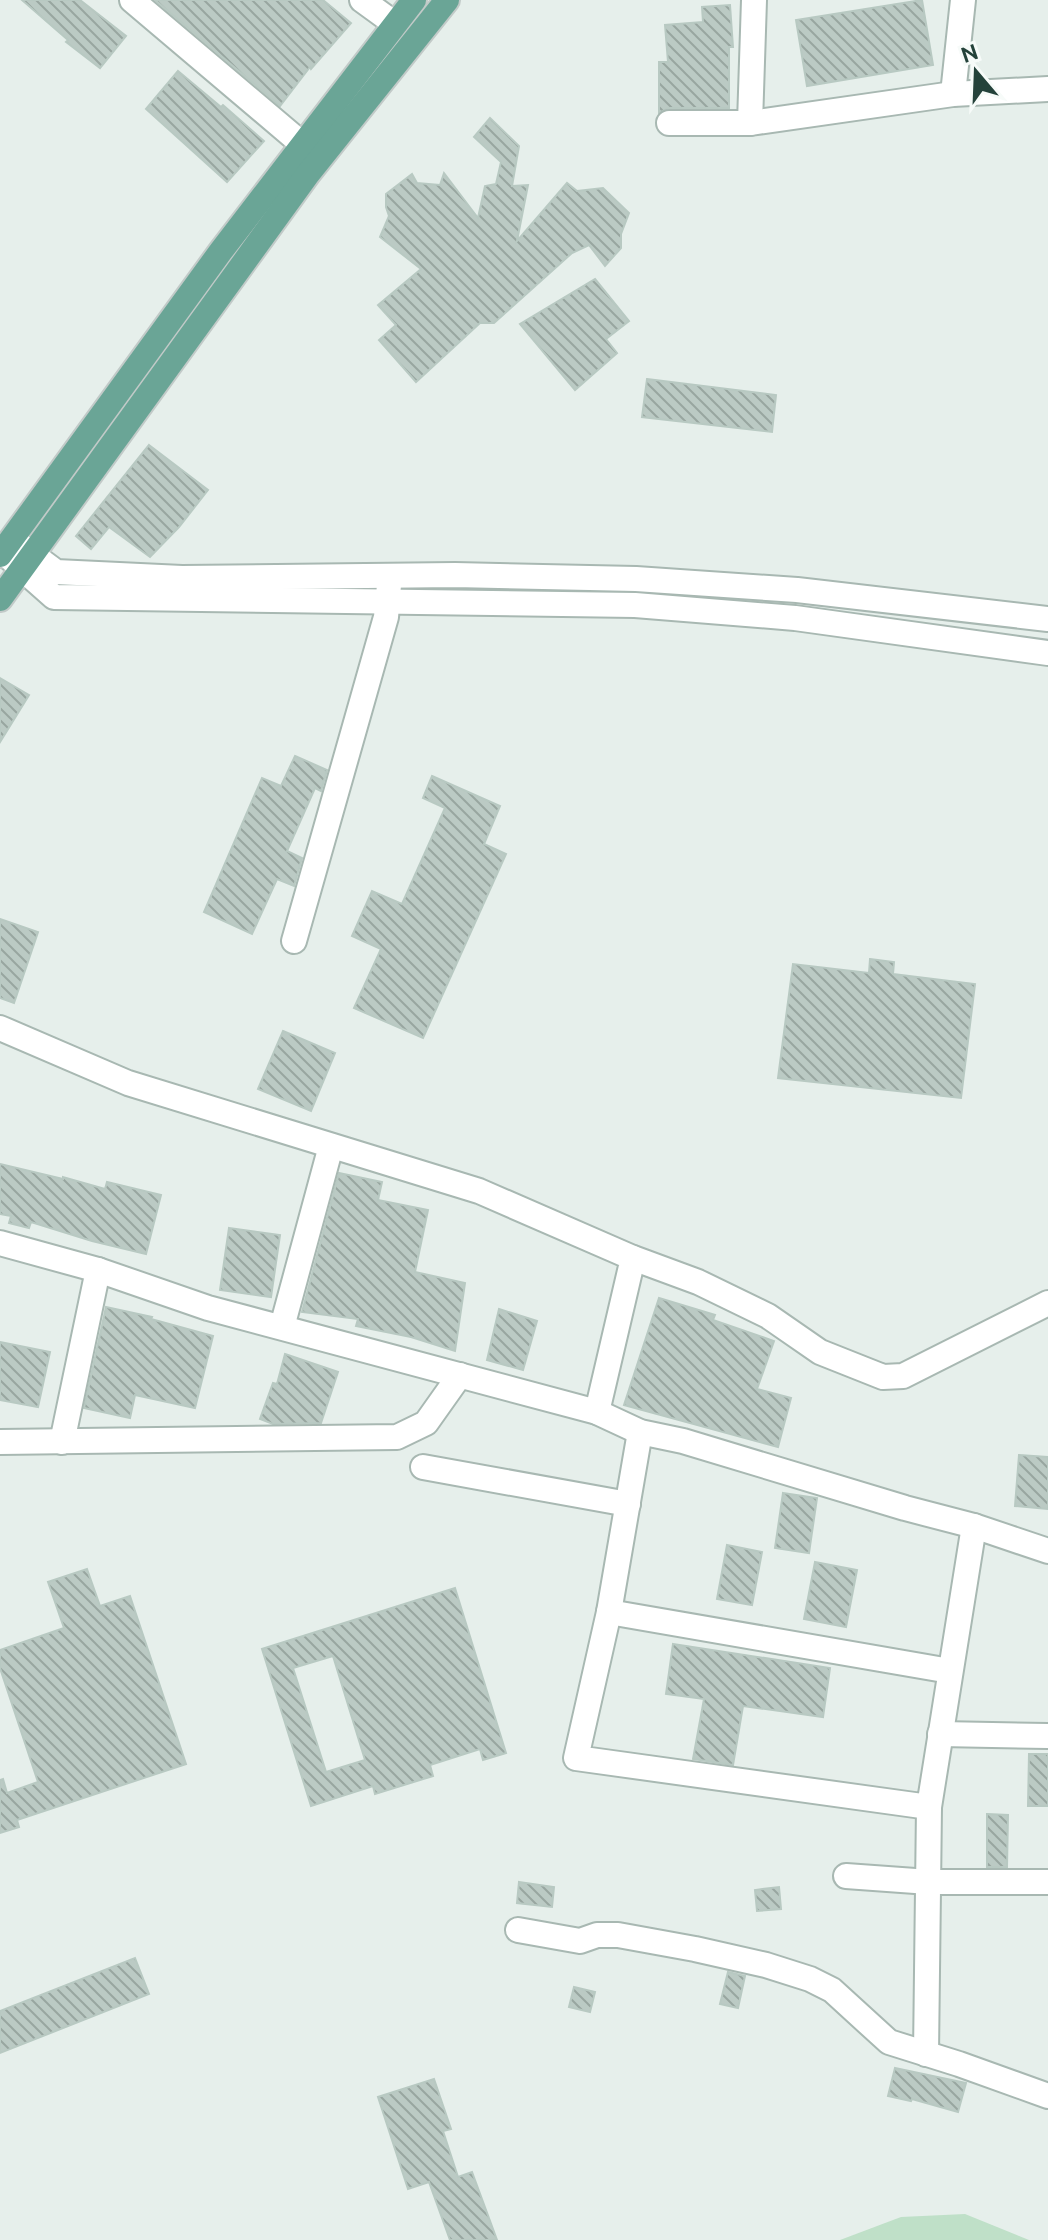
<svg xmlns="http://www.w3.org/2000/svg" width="1048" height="2240" font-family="Ubuntu,sans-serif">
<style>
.garden{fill:#bfe0c8}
.building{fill:url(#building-back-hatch);stroke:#b8c9c2;stroke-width:2;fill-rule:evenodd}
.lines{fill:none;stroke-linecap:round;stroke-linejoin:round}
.minor-casing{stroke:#a8b8b2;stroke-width:28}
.major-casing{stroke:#c2cac8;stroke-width:28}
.minor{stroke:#fff;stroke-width:24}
.major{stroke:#6aa596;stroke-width:24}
</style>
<defs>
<pattern id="building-back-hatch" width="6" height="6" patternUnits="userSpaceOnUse" patternTransform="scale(2)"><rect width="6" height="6" fill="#bbcac4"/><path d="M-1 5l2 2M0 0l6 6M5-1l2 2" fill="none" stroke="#98a6a0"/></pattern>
</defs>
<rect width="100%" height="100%" fill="#e6efeb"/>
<polygon class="garden" points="965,2214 1029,2240 840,2240 901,2217"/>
<g class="building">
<polygon points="22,0 80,0 126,36 100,68 66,42 68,40"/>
<polygon points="155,0 323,0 351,23 311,69 310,67 280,106"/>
<polygon points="922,0 933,65 807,86 796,20"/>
<polygon points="730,5 733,47 729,47 729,108 669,108 659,113 659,62 668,62 665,25 703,22 702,7"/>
<polygon points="178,71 221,107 223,105 264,141 227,182 146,109"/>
<polygon points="490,118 519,146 512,186 528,185 517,241 567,183 577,191 603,188 629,213 621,234 621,248 605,266 589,245 572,253 494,323 480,323 416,382 379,340 396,325 378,305 421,269 380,237 389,216 386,207 386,194 412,174 417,183 440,185 444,173 478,218 485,186 496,184 501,162 474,137"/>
<polygon points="595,279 629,321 606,339 617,353 575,390 520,324"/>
<polygon points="647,379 776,395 772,432 642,417"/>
<polygon points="149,445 208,490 179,527 150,557 109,527 91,549 76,536"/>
<polygon points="0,678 29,695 0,742"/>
<polygon points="295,756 327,770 321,791 315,788 287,851 302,858 294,886 277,879 252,934 204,912 262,778 281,786"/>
<polygon points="432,776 500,806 484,844 506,854 423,1038 354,1008 381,949 352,936 372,891 402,904 445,808 423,798"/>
<polygon points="0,919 38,932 14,1003 0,998"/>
<polygon points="870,959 894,962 893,974 975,984 961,1098 778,1078 793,964 869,973"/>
<polygon points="283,1031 335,1053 311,1111 258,1089"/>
<polygon points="0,1164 63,1179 63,1177 105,1189 107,1182 161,1195 146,1254 92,1241 31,1222 29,1228 9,1223 11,1216 0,1214"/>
<polygon points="339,1173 382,1182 378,1200 428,1210 415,1272 465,1283 455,1351 411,1337 356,1326 358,1319 302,1312"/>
<polygon points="229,1228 280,1235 271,1297 220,1290"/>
<polygon points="659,1298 715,1315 713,1320 774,1341 757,1389 791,1398 778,1447 624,1405"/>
<polygon points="106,1307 152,1317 151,1319 213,1336 195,1408 135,1395 130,1418 84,1408"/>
<polygon points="499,1309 537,1321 523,1370 487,1360"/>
<polygon points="0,1342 50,1352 38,1407 0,1400"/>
<polygon points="285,1354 338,1372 321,1423 273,1424 260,1419 273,1383 277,1384"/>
<polygon points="1019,1455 1048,1457 1048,1509 1015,1506"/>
<polygon points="783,1493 817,1498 809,1553 775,1548"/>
<polygon points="727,1545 762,1552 752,1605 717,1599"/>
<polygon points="815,1562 857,1570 846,1627 804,1619"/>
<polygon points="87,1569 100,1606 130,1596 186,1764 17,1820 19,1827 0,1833 0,1780 3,1779 7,1793 38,1782 0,1668 0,1650 64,1628 48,1582"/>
<path d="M455 1588 506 1753 483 1760 480 1749 430 1765 433 1776 375 1794 373 1786 311 1806 262 1649ZM333 1656 365 1760 326 1772 293 1668Z"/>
<polygon points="673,1644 830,1668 823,1717 743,1706 733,1765 693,1759 704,1699 666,1694"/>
<polygon points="1029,1754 1048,1754 1048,1806 1028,1806"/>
<polygon points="987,1814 1008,1815 1007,1867 987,1867"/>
<polygon points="519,1882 554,1887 552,1907 517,1903"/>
<polygon points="779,1887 781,1909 757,1911 755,1890"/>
<polygon points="135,1958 149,1994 0,2053 0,2011"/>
<polygon points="728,1972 745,1976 738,2008 720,2004"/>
<polygon points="574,1987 595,1992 590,2012 569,2007"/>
<polygon points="895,2068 966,2083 958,2112 912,2099 911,2101 888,2096"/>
<polygon points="434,2079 451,2129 443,2131 458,2177 472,2172 497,2240 450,2240 429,2182 408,2189 378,2097"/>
</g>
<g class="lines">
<defs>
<g id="minor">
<polyline points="132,0 302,144"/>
<polyline points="362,0 395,24"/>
<polyline points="953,94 963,0"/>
<polyline points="669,123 750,123 953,94 1048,89"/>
<polyline points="750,123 754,0"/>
<polyline points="17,543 56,572 182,578 455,575 636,579 797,590 1048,619"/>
<polyline points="3,552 54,597 635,605 795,618 1048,653"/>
<polyline points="294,941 386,617 389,585"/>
<polyline points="0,1028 128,1083 479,1191 633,1258 597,1412"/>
<polyline points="0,1243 98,1270 208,1308 597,1412 640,1432 683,1441 905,1508 974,1526 1048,1551"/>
<polyline points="633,1258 698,1282 768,1316 820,1352 883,1377 903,1376 1048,1303"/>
<polyline points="282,1327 331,1146"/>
<polyline points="640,1432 609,1612 576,1758 929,1807 974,1526"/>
<polyline points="0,1442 397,1437 426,1423 460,1375"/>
<polyline points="62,1442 98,1270"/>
<polyline points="423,1467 628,1504"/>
<polyline points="609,1612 950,1671"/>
<polyline points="940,1734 1048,1736"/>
<polyline points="846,1876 929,1882 1048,1882"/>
<polyline points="518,1930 580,1941 597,1935 618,1935 695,1949 766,1965 810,1979 832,1990 889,2042 959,2064 1048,2096"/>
<polyline points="926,2054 929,1807"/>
</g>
<g id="major">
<polyline points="0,555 221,251 414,0"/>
<polyline points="0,599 308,174 447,0"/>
</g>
</defs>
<use href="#minor" class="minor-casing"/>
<use href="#major" class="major-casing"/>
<use href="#minor" class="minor"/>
<use href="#major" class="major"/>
</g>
<g transform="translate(976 72) rotate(341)" stroke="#f7fbf9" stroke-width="6" paint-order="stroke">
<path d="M0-6L14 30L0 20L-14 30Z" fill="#24423a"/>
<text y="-12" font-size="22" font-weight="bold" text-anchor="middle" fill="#24423a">N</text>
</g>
</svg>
